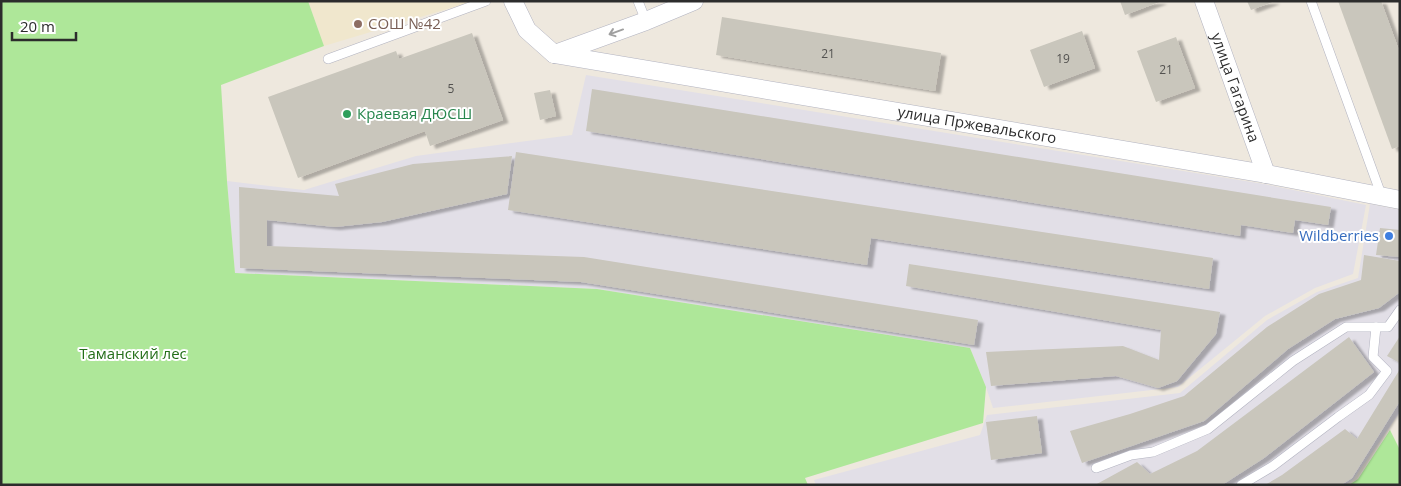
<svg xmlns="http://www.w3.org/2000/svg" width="1401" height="486" font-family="'Open Sans',sans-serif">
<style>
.industrial{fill:#e2dfe7}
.education{fill:#f0e7cd}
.green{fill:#aee799}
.building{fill:#c9c6bc;filter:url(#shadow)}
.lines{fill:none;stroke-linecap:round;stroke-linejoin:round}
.service-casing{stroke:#b2b3c0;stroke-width:10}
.minor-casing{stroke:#b2b3c0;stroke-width:19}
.service{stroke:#fff;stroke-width:9}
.minor{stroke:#fff;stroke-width:18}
.oneway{stroke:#a0a0a0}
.education-dot{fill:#8d6e63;stroke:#fff;stroke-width:2}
.leisure-dot{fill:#2e9e5b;stroke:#fff;stroke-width:2}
.shop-dot{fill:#3f7fe0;stroke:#fff;stroke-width:2}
.labels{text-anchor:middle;stroke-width:4;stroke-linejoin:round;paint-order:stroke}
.number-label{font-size:12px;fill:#535250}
.education-label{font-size:15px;fill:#785e54;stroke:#fff;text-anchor:start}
.street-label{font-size:15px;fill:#2c2c2c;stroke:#fff}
.leisure-label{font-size:15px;fill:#27864d;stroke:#fff;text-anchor:start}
.shop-label{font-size:15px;fill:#366cbe;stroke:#fff;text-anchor:end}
.park-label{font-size:15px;fill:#236e18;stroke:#fff}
</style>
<defs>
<filter id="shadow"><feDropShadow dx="5.5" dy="3" stdDeviation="1" flood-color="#0004"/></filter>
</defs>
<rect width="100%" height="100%" fill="#eee8de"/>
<g class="industrial">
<polygon points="586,75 1264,184 1366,205 1353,274 1315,288 1265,316 1178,387 993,408 986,387 970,348 597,289 235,273 227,181 304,190 416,156 572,135"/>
<polygon points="1370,204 1400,210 1400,412 1353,480 1345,485 816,485 814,480 980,435 987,415 1180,393 1267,320 1317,292 1358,278"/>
</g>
<polygon class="education" points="308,1 474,1 324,46"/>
<g class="green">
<polygon points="1,1 308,1 324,46 221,85 227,181 235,273 597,289 970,348 986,387 983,423 805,478 808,485 1,485"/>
<polygon points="1390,430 1400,450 1400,485 1349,485 1358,479"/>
</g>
<g class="building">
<polygon points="1120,1 1162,1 1125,15"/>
<polygon points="1247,1 1275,1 1251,10"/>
<polygon points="1338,1 1381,1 1400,53 1400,146 1392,149"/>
<polygon points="722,17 941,53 935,91 716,55"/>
<polygon points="1082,31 1095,68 1044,87 1030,50"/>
<polygon points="472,33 503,120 430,146 425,131 298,178 268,97 396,51 399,59"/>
<polygon points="1176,37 1195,88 1156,102 1137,51"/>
<polygon points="592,89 1331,207 1328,225 1295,220 1293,233 1241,225 1240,236 586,131"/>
<polygon points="550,90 556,116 540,120 534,93"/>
<polygon points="516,152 1213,258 1209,289 871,238 867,265 508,210"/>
<polygon points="512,156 507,194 382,222 335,227 267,220 267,246 584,257 978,320 974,345 581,282 240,268 239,187 339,196 335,184 413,164"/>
<polygon points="1380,228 1400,230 1400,257 1376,255"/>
<polygon points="1364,255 1400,261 1400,292 1379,308 1335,319 1288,349 1204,421 1082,463 1070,431 1130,414 1184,396 1267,327 1319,294 1361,280"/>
<polygon points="909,264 1220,312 1216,334 1177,381 1158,388 1116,376 991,386 986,352 1123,346 1159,360 1161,330 906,286"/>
<polygon points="1400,336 1400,363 1387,356"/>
<polygon points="1349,337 1374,372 1264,458 1222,485 1095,485 1137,462 1150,474 1197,451"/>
<polygon points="1400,369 1400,401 1352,478 1341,485 1265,485 1282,475 1345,429 1357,439"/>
<polygon points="1037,416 1042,453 991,460 986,422"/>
</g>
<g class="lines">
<defs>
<g id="service">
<polyline points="638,1 646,21"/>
<polyline points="1311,1 1382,197"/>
<polyline points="328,59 486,1"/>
<polyline points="1096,468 1131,455 1153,452 1208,429 1293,361 1346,327 1388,327 1400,310"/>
<polyline points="1241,485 1273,466 1338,417 1369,395 1387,371 1373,357 1376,327"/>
</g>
<g id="minor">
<polyline points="513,1 527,30 554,54"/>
<path id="s1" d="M1204 1 1266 174"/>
<path id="s2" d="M554 54 1266 174 1400 200"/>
<polyline points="555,54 646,21 694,1"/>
</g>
</defs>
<use href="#service" class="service-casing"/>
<use href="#minor" class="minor-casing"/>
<use href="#service" class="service"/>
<use href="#minor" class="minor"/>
</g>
<defs><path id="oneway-shaft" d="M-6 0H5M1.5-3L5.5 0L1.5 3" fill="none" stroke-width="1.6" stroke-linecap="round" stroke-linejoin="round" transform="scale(1.25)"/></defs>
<use class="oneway" href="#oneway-shaft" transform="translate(616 32) rotate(160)"/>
<circle class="education-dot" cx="358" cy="24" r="5"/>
<circle class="leisure-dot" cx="347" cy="114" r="5"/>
<circle class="shop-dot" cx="1389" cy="236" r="5"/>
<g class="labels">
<g class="number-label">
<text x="828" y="58">21</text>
<text x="1063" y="63">19</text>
<text x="1166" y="74">21</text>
<text x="451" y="93">5</text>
</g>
<g class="education-label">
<text x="368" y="29">СОШ №42</text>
</g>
<g class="street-label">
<text dy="5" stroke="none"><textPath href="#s1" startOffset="92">улица Гагарина</textPath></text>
<text dy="5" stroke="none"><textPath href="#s2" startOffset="429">улица Пржевальского</textPath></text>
</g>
<g class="leisure-label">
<text x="357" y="119">Краевая ДЮСШ</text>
</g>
<g class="shop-label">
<text x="1379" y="241">Wildberries</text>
</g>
<g class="park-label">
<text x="133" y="359">Таманский лес</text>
</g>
</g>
<rect width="1401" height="486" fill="none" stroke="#2c2c2c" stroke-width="5"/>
<path d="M12 32v8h64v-8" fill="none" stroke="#2c2c2c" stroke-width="2.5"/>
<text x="20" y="32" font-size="15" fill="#2c2c2c" stroke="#ffffff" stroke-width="4" paint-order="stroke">20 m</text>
</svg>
